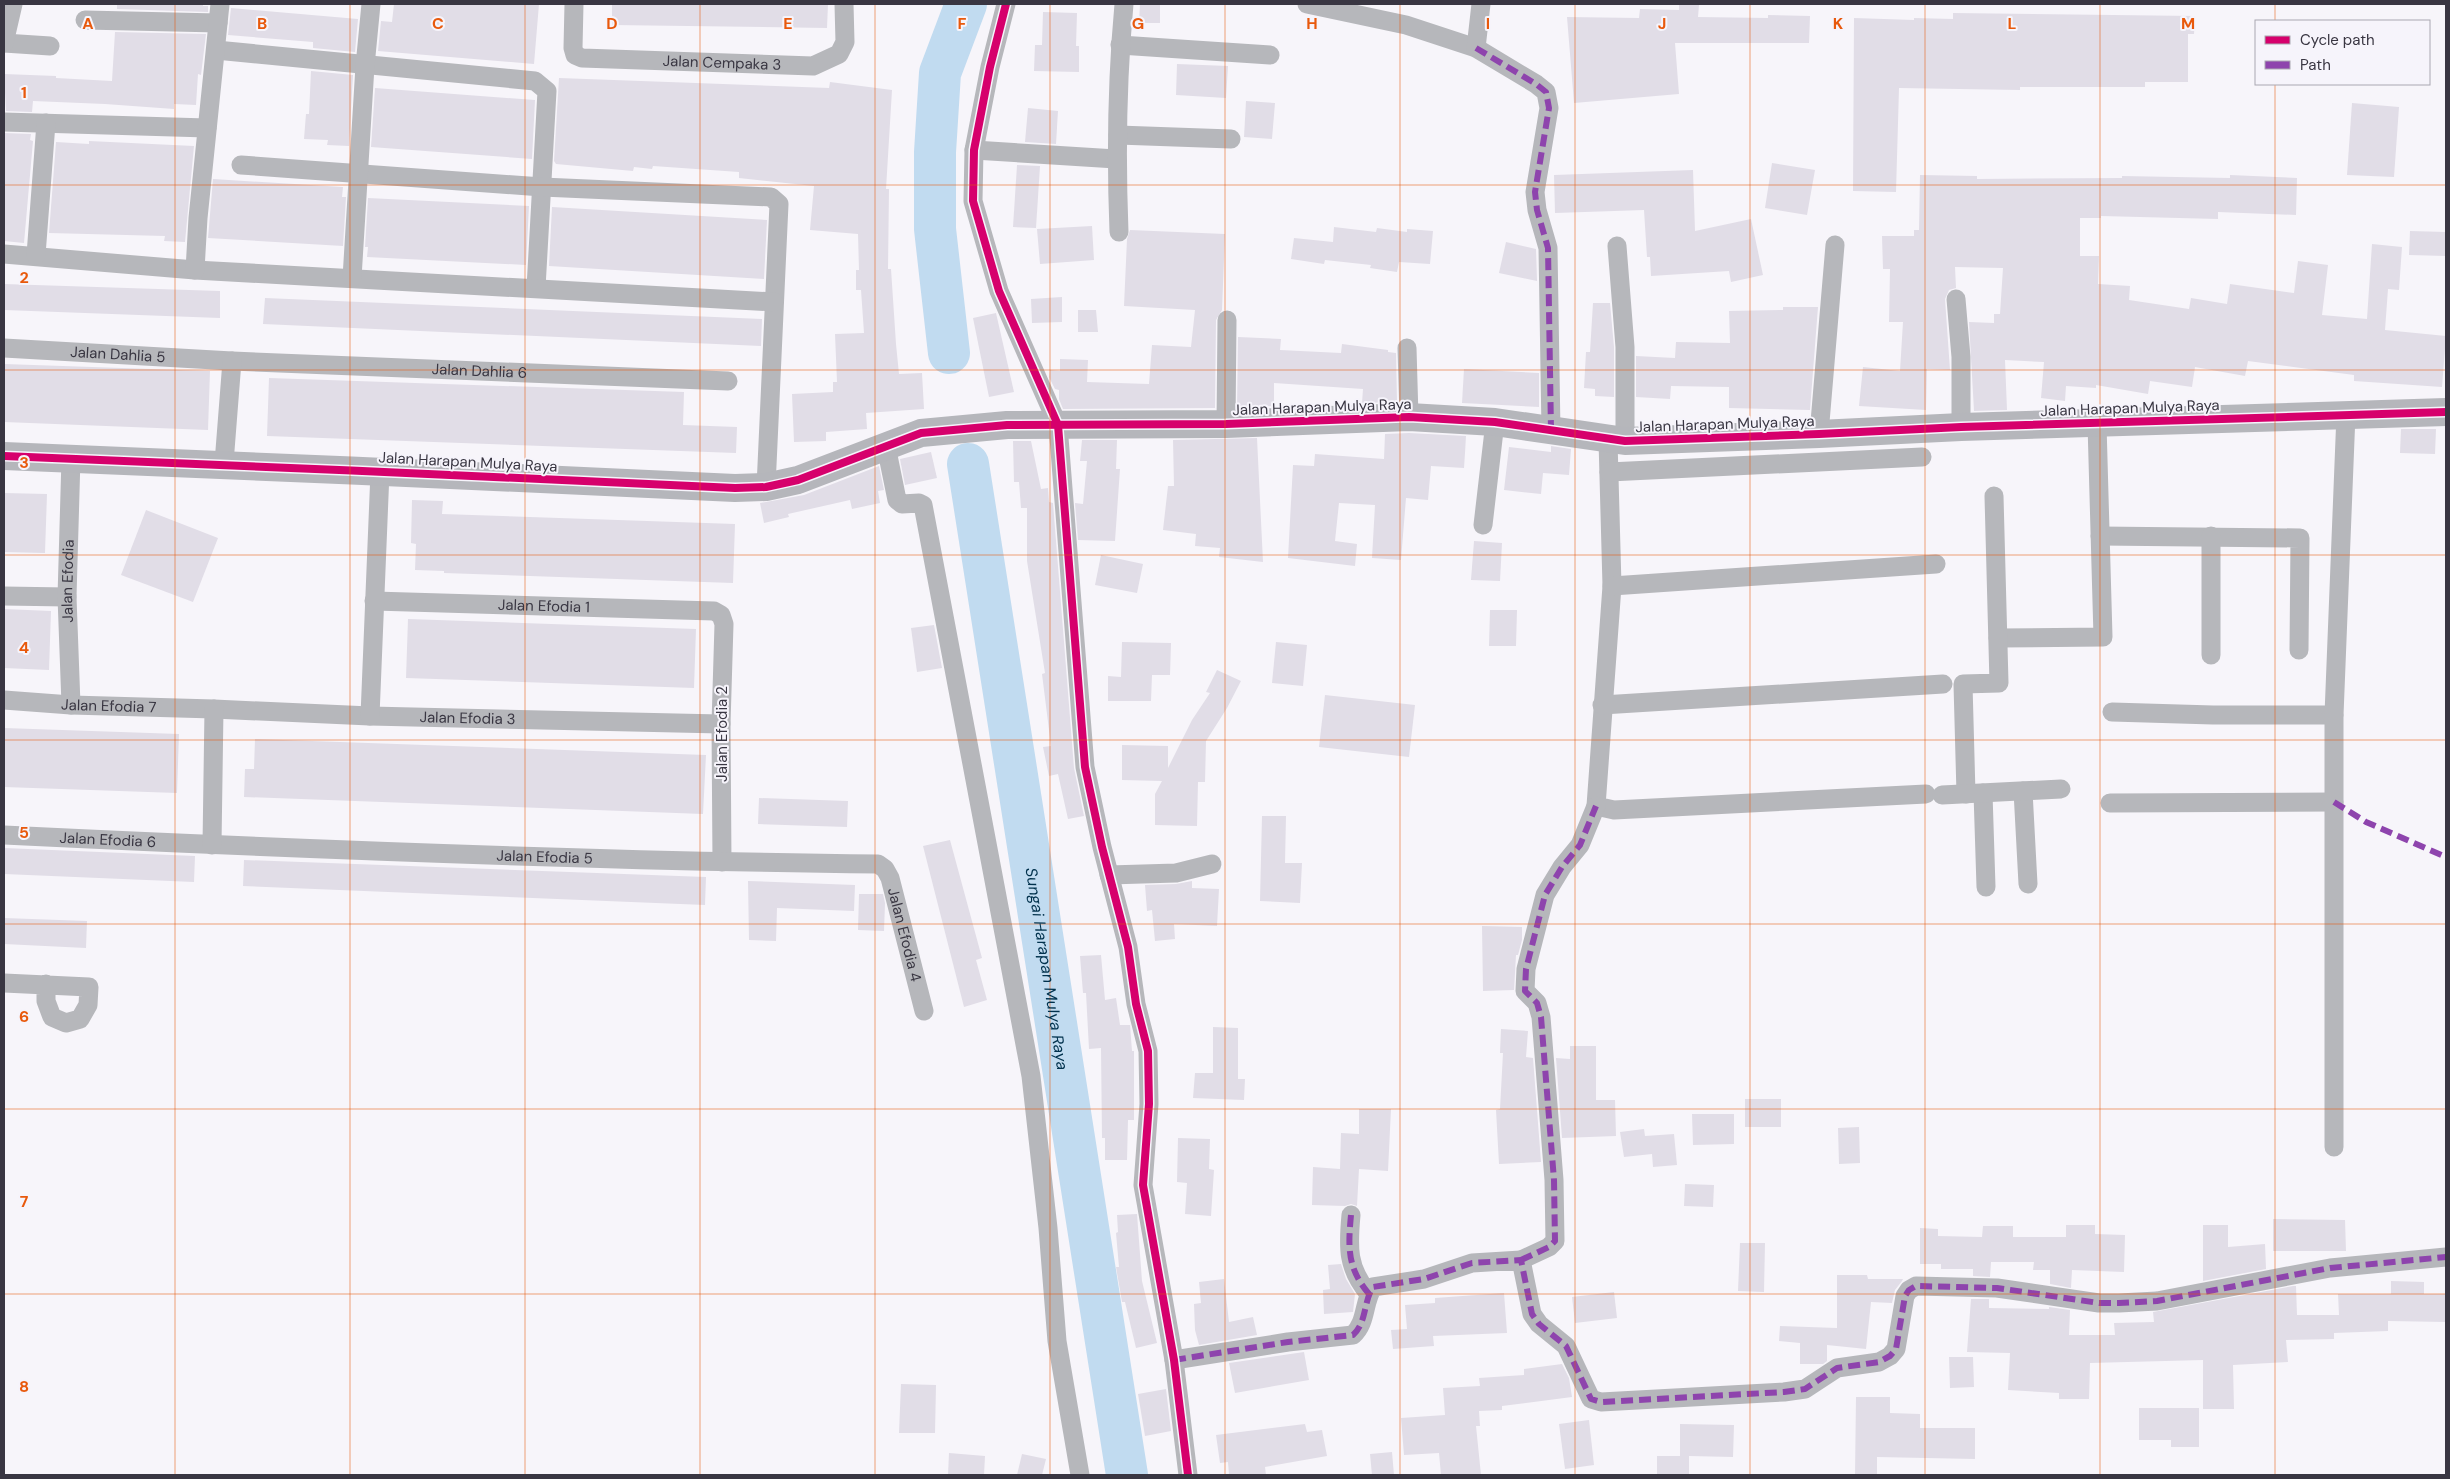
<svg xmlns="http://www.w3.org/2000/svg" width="2450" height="1479" font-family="'DM Sans',sans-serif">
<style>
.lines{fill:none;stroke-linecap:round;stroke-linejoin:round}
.river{stroke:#c1dbf0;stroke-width:42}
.building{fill:#e1dde7}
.street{stroke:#b6b7bb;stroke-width:19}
.secondary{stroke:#b5b6bb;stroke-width:28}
.quiet{stroke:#8e44ad;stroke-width:6;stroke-dasharray:12 6;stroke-linecap:butt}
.cycleway-casing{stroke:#f6f4fb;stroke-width:11}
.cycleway{stroke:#d6006c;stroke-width:8}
.grid{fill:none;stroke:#e8590c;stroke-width:1;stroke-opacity:0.55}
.labels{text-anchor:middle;stroke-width:4;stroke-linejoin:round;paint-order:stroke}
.street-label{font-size:15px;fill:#393642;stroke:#f6f4fb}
.water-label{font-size:16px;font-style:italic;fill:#01314c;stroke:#f6f4fb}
.grid-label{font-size:16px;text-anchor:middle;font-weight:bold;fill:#e8590c;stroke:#f6f4fb;stroke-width:4;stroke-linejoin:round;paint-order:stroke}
</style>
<rect width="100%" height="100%" fill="#f7f5fa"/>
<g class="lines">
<g class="river">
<polyline points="949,353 935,229 935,152 940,73 966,4"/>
<path id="s1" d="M968 464 1127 1475"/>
</g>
</g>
<g class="building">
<polygon points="117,4 203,4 203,6 208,6 208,12 117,9"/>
<polygon points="394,4 539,4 534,64 378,51 381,21 392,22"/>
<polygon points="612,4 828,4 827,28 612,25"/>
<polygon points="1140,4 1160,4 1160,23 1139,23"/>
<polygon points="1679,4 1699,5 1698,17 1768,18 1768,15 1810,16 1809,43 1675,43 1679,94 1574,103 1567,17 1639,18 1640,9 1679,10"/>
<polygon points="231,8 358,19 355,52 313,48 313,42 228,35"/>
<polygon points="1043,12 1077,13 1076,46 1079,46 1079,72 1034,71 1035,45 1042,45"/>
<polygon points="1953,13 2195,16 2194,34 2188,34 2188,82 2145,82 2145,87 2020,87 2020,90 1899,88 1896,192 1853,191 1854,18 1914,20 1914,18 1953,19"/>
<polygon points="115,32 206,34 201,75 198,74 196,105 174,104 174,109 105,104 33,101 32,112 6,111 4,74 56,76 56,78 112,81"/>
<polygon points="1177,64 1228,66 1226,98 1176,95"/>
<polygon points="311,71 353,75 349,146 327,145 328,140 304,139 306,114 309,114"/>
<polygon points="559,78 829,88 830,82 892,90 886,189 889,189 888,269 891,269 896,344 899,374 922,373 924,409 866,413 867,429 826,432 826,441 794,442 792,394 833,392 833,382 837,382 835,334 864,333 861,290 856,290 856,270 859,270 858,234 810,230 814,186 739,178 739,172 653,166 652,169 634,167 633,171 556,164 554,161"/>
<polygon points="375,88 535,100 532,159 371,147"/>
<polygon points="1246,101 1275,103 1272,139 1244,137"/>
<polygon points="2352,103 2399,107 2394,177 2347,175"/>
<polygon points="1028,108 1058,111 1056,144 1025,142"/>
<polygon points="4,133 31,134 30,140 33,141 24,243 4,241"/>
<polygon points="89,141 194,146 185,242 164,241 165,236 49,233 56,142 89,144"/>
<polygon points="1772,163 1815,170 1807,215 1765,208"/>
<polygon points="1017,165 1040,166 1036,228 1013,227"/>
<polygon points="1693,170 1695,231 1751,219 1763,275 1731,282 1729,271 1651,276 1650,257 1647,257 1644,210 1555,213 1554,175"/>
<polygon points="1920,175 1977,176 1977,179 2122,178 2122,176 2230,178 2230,175 2297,178 2296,215 2218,212 2218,219 2101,216 2101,218 2080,218 2080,256 2099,256 2098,284 2130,286 2129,300 2189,309 2191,298 2227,304 2230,284 2294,293 2298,261 2328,265 2322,315 2367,319 2372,244 2402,247 2399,290 2388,289 2385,330 2446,336 2442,387 2354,381 2354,375 2248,361 2245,376 2195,367 2192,387 2150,381 2148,394 2096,385 2096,388 2066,386 2065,401 2041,398 2044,362 2005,360 2007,410 1974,411 1969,322 1994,323 1994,314 2000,314 2003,268 1955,267 1956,288 1949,290 1945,299 1950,370 1927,369 1926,410 1859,406 1863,367 1900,371 1903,322 1889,322 1890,269 1883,269 1882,236 1914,236 1914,230 1919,230"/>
<polygon points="213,179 343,187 342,197 346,197 343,246 208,238"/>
<polygon points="368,198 529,206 526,265 367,257 368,247 365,247"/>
<polygon points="552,207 767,220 764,279 549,266"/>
<polygon points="1092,226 1094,260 1040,264 1037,229"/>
<polygon points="1334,227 1376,232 1377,228 1407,232 1407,229 1433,231 1430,264 1399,262 1397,272 1370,268 1371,265 1325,260 1324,264 1291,259 1294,238 1333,242"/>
<polygon points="1130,230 1225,234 1222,310 1216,320 1215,408 1063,409 1059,399 1059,390 1055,389 1049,377 1050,370 1060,371 1060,359 1088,360 1087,382 1149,384 1152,345 1191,347 1195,310 1124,306 1127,239"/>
<polygon points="2410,231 2446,232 2446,256 2409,255"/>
<polygon points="1506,242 1536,249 1537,281 1499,273"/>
<polygon points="4,284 220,291 220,318 4,310"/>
<polygon points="1062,297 1062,322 1032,323 1031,299"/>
<polygon points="265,298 762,319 761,346 263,324"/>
<polygon points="1593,303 1610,303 1614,347 1614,397 1595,396 1595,389 1584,388 1586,352 1590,352"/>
<polygon points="1783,307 1818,307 1810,410 1729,408 1729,387 1671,386 1670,399 1636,397 1636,356 1675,358 1676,342 1730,343 1729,311 1783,310"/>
<polygon points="1078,310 1096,310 1098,332 1078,332"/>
<polygon points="996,313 1014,392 989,397 973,318"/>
<polygon points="1238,337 1281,339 1280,350 1341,353 1342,344 1388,350 1388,352 1396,353 1397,402 1362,403 1363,389 1274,383 1274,406 1237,408"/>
<polygon points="4,364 210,371 208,430 4,422"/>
<polygon points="1464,369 1539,373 1539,407 1462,403"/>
<polygon points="269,378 684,392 683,425 737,427 736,453 267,436"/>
<polygon points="2401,429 2436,429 2435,454 2400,453"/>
<polygon points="1409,433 1466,436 1465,453 1464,468 1431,466 1428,500 1406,498 1401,560 1372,558 1375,505 1339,503 1335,541 1357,544 1355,566 1288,558 1293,465 1314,466 1315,454 1384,459 1385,434"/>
<polygon points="1257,438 1263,562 1219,557 1220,548 1195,546 1196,534 1163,530 1168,486 1174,486 1173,440"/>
<polygon points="1082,440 1117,440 1116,469 1120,469 1115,541 1078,540 1075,503 1083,504 1087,461 1080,461"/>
<polygon points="1013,441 1031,441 1041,489 1048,488 1049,502 1053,503 1074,768 1084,816 1068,819 1058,774 1049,776 1043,747 1051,746 1042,674 1045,673 1027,561 1027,508 1021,508 1019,482 1014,482"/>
<polygon points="1551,446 1571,449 1569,475 1543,473 1541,494 1504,490 1509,447 1551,452"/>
<polygon points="931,452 937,478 905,485 900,459"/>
<polygon points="879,466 884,490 878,491 880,503 852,509 850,500 788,514 789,517 764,523 760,503 804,495"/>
<polygon points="4,493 47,494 45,553 4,552"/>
<polygon points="412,500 443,501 442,514 735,524 733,583 444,573 444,571 415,570 416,544 411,543"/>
<polygon points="146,510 218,538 193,602 121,575"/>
<polygon points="1474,541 1502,543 1500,581 1471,580"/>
<polygon points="1101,555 1143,564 1137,593 1095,585"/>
<polygon points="4,609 51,611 49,670 4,668"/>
<polygon points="1490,610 1517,610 1516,646 1489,646"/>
<polygon points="408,619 696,629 694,688 406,678"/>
<polygon points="934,625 942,668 917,672 911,628"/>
<polygon points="1122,642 1171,643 1170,675 1152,675 1151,701 1108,701 1108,676 1121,677"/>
<polygon points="1276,642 1307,645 1303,686 1272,683"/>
<polygon points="1217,670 1241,681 1227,708 1206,741 1205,782 1198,782 1197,826 1155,825 1155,794 1162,781 1122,780 1122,745 1168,746 1168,768 1192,720 1210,693 1206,692"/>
<polygon points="1325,695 1415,705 1409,757 1319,747"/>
<polygon points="4,728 179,734 177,793 4,787"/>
<polygon points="255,739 706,755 703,814 244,797 245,769 254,769"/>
<polygon points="759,798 848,801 847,827 758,824"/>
<polygon points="1262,816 1286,816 1285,863 1302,863 1300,903 1260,901"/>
<polygon points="950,840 982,958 976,960 987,1000 964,1007 923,846"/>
<polygon points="4,848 195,856 194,882 4,874"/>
<polygon points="244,860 706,877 705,905 243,886"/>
<polygon points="748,881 855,885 854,911 777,908 776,941 749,940"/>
<polygon points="1192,881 1192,888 1219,889 1217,926 1174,924 1175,939 1155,941 1152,910 1147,911 1145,885 1176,884"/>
<polygon points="859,894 883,894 885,903 884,931 858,930"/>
<polygon points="4,918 87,921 86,948 4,944"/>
<polygon points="1482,926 1522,927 1522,940 1518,955 1516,955 1514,990 1483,991"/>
<polygon points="1101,955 1105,1000 1116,998 1120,1025 1130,1025 1132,1051 1134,1051 1134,1120 1128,1120 1127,1160 1105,1160 1105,1138 1102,1138 1101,1048 1089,1049 1086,993 1083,993 1080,956"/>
<polygon points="1213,1027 1238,1028 1238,1079 1245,1079 1244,1100 1193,1098 1195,1073 1213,1073"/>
<polygon points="1501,1029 1528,1031 1526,1057 1533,1058 1541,1162 1499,1164 1496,1110 1500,1109 1503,1053 1500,1053"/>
<polygon points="1570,1046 1596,1046 1596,1100 1615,1100 1616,1136 1562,1138 1556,1058 1570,1059"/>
<rect x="1745" y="1099" width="36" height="28"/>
<polygon points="1359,1109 1391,1109 1388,1171 1359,1169 1357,1206 1351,1204 1345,1206 1312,1205 1313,1167 1340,1169 1341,1133 1359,1134"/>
<polygon points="1692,1114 1734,1114 1734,1144 1693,1145"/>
<polygon points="1859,1127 1860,1163 1839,1164 1838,1128"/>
<polygon points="1644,1129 1645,1136 1674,1134 1677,1165 1653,1167 1652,1154 1624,1157 1620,1132"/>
<polygon points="1178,1138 1210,1139 1209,1169 1214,1170 1211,1216 1185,1214 1187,1183 1177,1182"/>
<polygon points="1685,1184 1714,1185 1713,1207 1684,1206"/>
<polygon points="1137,1214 1142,1281 1157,1343 1136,1348 1125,1302 1122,1302 1116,1267 1119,1267 1116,1233 1118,1232 1117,1215"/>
<polygon points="2273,1219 2345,1220 2346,1251 2273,1251"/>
<polygon points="2066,1225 2095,1225 2095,1234 2125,1235 2124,1272 2072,1270 2071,1288 2050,1284 2050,1270 2033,1270 2034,1262 1991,1262 1990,1277 1973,1276 1973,1269 1941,1269 1941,1264 1920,1264 1920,1228 1938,1229 1938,1236 1982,1237 1983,1226 2013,1226 2013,1237 2066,1237"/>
<polygon points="2203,1225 2228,1225 2228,1247 2265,1244 2266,1269 2203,1281"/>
<polygon points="1740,1243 1765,1243 1764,1292 1738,1291"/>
<polygon points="1341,1264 1346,1279 1355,1294 1353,1312 1324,1314 1323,1290 1330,1289 1328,1265"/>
<polygon points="1837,1275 1867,1275 1868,1279 1903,1279 1902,1281 1895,1290 1892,1303 1871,1302 1866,1349 1827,1345 1827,1361 1823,1364 1800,1364 1800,1343 1779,1341 1780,1326 1837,1328"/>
<polygon points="1224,1279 1229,1322 1253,1317 1257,1335 1199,1345 1195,1330 1194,1304 1201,1303 1199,1282"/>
<polygon points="2391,1281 2424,1282 2424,1294 2446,1294 2446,1322 2388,1321 2388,1331 2334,1333 2334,1339 2286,1340 2288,1362 2233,1365 2234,1409 2203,1409 2203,1360 2090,1363 2089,1399 2059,1399 2059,1393 2008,1390 2010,1353 1967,1352 1971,1299 1989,1299 1989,1308 2049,1309 2049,1307 2070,1310 2069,1335 2115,1335 2114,1323 2154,1322 2153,1312 2293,1286 2296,1286 2297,1315 2339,1315 2338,1294 2391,1294"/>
<polygon points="1614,1292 1617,1318 1575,1323 1572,1297"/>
<polygon points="1504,1293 1507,1333 1433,1336 1434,1346 1393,1349 1391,1330 1407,1329 1405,1305 1435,1303 1435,1298"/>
<polygon points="1304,1352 1309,1380 1235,1393 1229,1363"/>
<polygon points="1949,1357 1973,1357 1974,1387 1950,1388"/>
<polygon points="1562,1364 1569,1378 1572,1397 1502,1406 1502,1410 1479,1411 1480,1426 1476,1426 1481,1475 1441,1475 1439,1453 1404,1455 1401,1418 1445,1415 1443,1388 1480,1386 1479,1378 1524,1375 1524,1369"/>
<polygon points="901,1384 936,1385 935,1433 899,1433"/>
<polygon points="1166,1389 1171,1431 1145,1436 1138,1394"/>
<polygon points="1856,1397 1890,1397 1890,1413 1920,1414 1920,1428 1975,1428 1975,1459 1877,1457 1877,1475 1855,1475"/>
<polygon points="2139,1408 2199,1408 2199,1447 2171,1447 2171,1440 2139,1440"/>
<polygon points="1589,1420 1594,1465 1565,1469 1559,1424"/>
<polygon points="1305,1424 1307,1432 1322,1430 1327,1456 1265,1467 1266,1475 1229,1475 1228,1462 1220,1463 1216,1435"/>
<polygon points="1680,1424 1734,1425 1733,1457 1689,1456 1689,1475 1657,1475 1657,1456 1685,1456 1680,1456"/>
<polygon points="1392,1452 1394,1475 1372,1475 1370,1454"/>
<polygon points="949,1453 985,1456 984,1475 948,1475"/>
<polygon points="1022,1454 1046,1459 1042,1475 1017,1475"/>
</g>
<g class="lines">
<g class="street">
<path id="s2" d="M574 4 573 48 575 55 582 58 813 66 839 54 845 42 844 4"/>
<polyline points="1006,4 990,67 974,150 973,201 999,291 1058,425 1085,767 1102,847 1128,947 1136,1004 1148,1051 1149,1104 1143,1185 1174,1360 1188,1475"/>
<polyline points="1307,4 1406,25 1476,48 1536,84 1546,92 1549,108 1535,192 1537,210 1548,248 1551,431"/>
<polyline points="85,20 218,23"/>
<polyline points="4,43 50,46"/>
<polyline points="4,43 13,4"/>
<polyline points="1120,45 1270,55"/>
<polyline points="1476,48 1481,4"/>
<polyline points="216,50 535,81 547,91 536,288"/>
<polyline points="4,122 207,128"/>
<polyline points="1118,135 1231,139"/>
<polyline points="974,150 1116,159"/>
<polyline points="241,165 542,187 771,197 779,204 766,487"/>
<path d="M1119 232C1116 156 1117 80 1124 4"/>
<polyline points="1617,246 1625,347 1625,441"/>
<polyline points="4,254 195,270 774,302"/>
<polyline points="36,255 46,123"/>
<polyline points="195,270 198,218 220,4"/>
<polyline points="352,278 365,66 371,4"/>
<polyline points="1956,299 1961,357 1961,427"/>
<path id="s3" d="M4 348 232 361 728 381"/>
<polyline points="1407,348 1409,417"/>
<polyline points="1226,424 1227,320"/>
<polyline points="1819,434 1835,245"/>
<polyline points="1608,440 1612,586 1596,806 1614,810 1926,794"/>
<polyline points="886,446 897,500 902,504 919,503 923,505 1031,1076 1048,1228 1057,1341 1080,1475"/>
<polyline points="224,463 232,361"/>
<polyline points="1609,472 1922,457"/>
<polyline points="1483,525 1495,422"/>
<polyline points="2100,536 2300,538 2299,650"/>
<polyline points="1612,586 1936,564"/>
<polyline points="4,596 67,597"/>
<path id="s4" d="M374 601 714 611 721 615 724 624 721 724 722 862"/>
<polyline points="1998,638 2103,637 2097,424"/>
<polyline points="2211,655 2211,536"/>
<path id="s5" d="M4 700 71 705 214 709 370 716 721 724"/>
<path id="s6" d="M71 705 67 597 71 458"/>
<polyline points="1602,705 1943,684"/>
<polyline points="2112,712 2213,715 2334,715"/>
<polyline points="370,716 380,472"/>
<polyline points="2023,791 2028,884"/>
<polyline points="1983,793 1986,887"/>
<polyline points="1966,794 1963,684 1999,683 1994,496"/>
<polyline points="1942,795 2061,789"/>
<polyline points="2110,803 2334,802"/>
<path id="s7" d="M4 835C295 849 587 861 878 864L885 869 890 878 924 1011"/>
<polyline points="212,845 214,709"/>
<polyline points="1109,875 1176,873 1212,864"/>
<polyline points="4,983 89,987 88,1005 80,1019 66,1023 52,1017 46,1001 46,984"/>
<polyline points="2334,1147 2334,715 2346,414"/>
<path d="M1351 1215C1348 1247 1347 1268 1369 1294"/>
<polyline points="1521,1260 1549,1247 1555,1241 1554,1180 1541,1017 1537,1003 1525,991 1526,969 1545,895 1562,867 1580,845 1596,806"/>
<path d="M1174 1360 1288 1342 1353 1335C1367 1322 1363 1303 1373 1287L1424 1279 1472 1263 1521 1260 1532 1314 1539 1324 1566 1346 1591 1399 1601 1402 1784 1392 1805 1389 1837 1368 1879 1362 1890 1356 1896 1349 1905 1296 1909 1290 1916 1286 1997 1288 2099 1303H2119L2157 1301 2330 1268 2446 1257"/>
</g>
<path class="secondary" d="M4 456C248 465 491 477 735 488L766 487 798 480 921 433 1007 425 1226 424 1409 417 1495 422 1625 441 1819 434 1961 427 2446 412"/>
<g class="quiet">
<polyline points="1476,48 1536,84 1546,92 1549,108 1535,192 1537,210 1548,248 1551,431"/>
<polyline points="2334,802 2366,822 2446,857"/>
<path d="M1351 1215C1348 1247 1347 1268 1369 1294"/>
<polyline points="1521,1260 1549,1247 1555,1241 1554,1180 1541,1017 1537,1003 1525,991 1526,969 1545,895 1562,867 1580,845 1596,806"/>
<path d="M1174 1360 1288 1342 1353 1335C1367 1322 1363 1303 1373 1287L1424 1279 1472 1263 1521 1260 1532 1314 1539 1324 1566 1346 1591 1399 1601 1402 1784 1392 1805 1389 1837 1368 1879 1362 1890 1356 1896 1349 1905 1296 1909 1290 1916 1286 1997 1288 2099 1303H2119L2157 1301 2330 1268 2446 1257"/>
</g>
<defs>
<g id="cycleway">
<polyline points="1006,4 990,67 974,150 973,201 999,291 1058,425 1085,767 1102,847 1128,947 1136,1004 1148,1051 1149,1104 1143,1185 1174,1360 1188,1475"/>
<path d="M4 456C248 465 491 477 735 488L766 487 798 480 921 433 1007 425 1226 424 1409 417 1495 422 1625 441 1819 434 1961 427 2446 412"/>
</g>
</defs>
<use href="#cycleway" class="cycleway-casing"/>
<use href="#cycleway" class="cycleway"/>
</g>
<path class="grid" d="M175 4V1475M350 4V1475M525 4V1475M700 4V1475M875 4V1475M1050 4V1475M1225 4V1475M1400 4V1475M1575 4V1475M1750 4V1475M1925 4V1475M2100 4V1475M2275 4V21M2275 84V1475M4 185H2446M4 370H2446M4 555H2446M4 740H2446M4 924H2446M4 1109H2446M4 1294H2446"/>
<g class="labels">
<g class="street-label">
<text dy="5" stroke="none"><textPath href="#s2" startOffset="199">Jalan Cempaka 3</textPath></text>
<text dy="5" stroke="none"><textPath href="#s3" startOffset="114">Jalan Dahlia 5</textPath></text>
<text dy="5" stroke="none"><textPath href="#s3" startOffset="476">Jalan Dahlia 6</textPath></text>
<text transform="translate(1322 407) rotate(-2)" y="5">Jalan Harapan Mulya Raya</text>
<text transform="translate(2130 408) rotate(-2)" y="5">Jalan Harapan Mulya Raya</text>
<text transform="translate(1725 424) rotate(-2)" y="5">Jalan Harapan Mulya Raya</text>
<text transform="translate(468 462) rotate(3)" y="5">Jalan Harapan Mulya Raya</text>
<text dy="5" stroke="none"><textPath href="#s6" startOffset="124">Jalan Efodia</textPath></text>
<text dy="5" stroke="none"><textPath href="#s4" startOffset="170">Jalan Efodia 1</textPath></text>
<text dy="5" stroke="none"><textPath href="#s5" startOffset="105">Jalan Efodia 7</textPath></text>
<text dy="5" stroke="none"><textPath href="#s5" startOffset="464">Jalan Efodia 3</textPath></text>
<text transform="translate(722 734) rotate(-90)" y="5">Jalan Efodia 2</text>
<text dy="5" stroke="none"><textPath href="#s7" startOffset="104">Jalan Efodia 6</textPath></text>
<text dy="5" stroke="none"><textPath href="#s7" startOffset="541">Jalan Efodia 5</textPath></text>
<text dy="5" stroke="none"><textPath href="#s7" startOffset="952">Jalan Efodia 4</textPath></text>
</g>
<g class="water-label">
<text dy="6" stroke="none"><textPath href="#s1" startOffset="511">Sungai Harapan Mulya Raya</textPath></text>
</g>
</g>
<g class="grid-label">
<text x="88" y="29">A</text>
<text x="262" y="29">B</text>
<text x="438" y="29">C</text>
<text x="612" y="29">D</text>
<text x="788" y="29">E</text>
<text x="962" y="29">F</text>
<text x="1138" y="29">G</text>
<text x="1312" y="29">H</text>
<text x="1488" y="29">I</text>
<text x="1662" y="29">J</text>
<text x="1838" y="29">K</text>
<text x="2012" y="29">L</text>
<text x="2188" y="29">M</text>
<text x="24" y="98">1</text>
<text x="24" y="283">2</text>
<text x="24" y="468">3</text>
<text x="24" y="653">4</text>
<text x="24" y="838">5</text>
<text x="24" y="1022">6</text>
<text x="24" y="1207">7</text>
<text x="24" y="1392">8</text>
</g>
<rect width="2450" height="1479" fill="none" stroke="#393642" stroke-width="10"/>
<rect x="2255" y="20" width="175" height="65" fill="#f6f4fb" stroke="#aaa8b1"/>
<rect x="2265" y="36" width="25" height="8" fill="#d6006c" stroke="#aaa8b1"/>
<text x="2300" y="45" font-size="15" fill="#393642">Cycle path</text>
<rect x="2265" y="61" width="25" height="8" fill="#8e44ad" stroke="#aaa8b1"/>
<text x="2300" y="70" font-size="15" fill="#393642">Path</text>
</svg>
